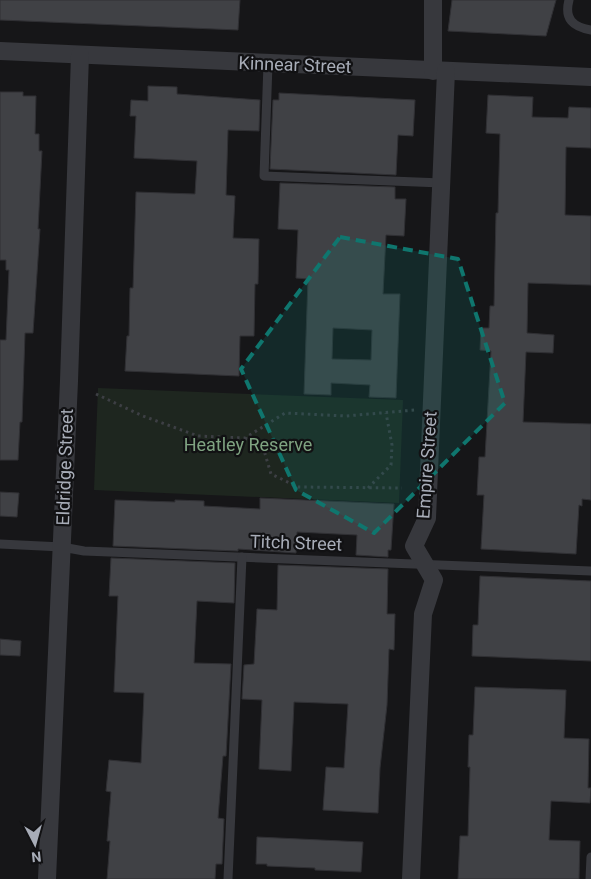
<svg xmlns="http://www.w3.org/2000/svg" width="591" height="879" font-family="Roboto,sans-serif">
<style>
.green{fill:#1e261f}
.building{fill:#404145;stroke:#303034;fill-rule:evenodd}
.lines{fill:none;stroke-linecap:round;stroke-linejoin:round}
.path{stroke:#3d3f44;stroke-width:3;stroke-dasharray:2.5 4;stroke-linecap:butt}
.service{stroke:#37383d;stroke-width:9}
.minor{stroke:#37383d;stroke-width:18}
.marked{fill:#0f766e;fill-opacity:0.2;stroke:#0f766e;stroke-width:4;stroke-dasharray:10 6;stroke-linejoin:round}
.labels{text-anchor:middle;stroke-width:4.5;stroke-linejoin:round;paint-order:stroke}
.street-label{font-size:18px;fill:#a8adb8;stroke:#111113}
.park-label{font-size:18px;fill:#7fa381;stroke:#111113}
</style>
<rect width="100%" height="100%" fill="#161618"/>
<polygon class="green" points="98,388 403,400 399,503 94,490"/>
<g class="building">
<polygon points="0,0 240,0 238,30 0,20"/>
<polygon points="452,0 556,0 546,36 448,31"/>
<polygon points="148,86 177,87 177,94 260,100 259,131 228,130 226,195 235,196 233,238 259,239 258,284 255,284 254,336 240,336 239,376 125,371 127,336 129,336 130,288 133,288 136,192 195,194 197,161 134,158 136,116 130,116 131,100 148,101"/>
<polygon points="0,92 23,92 23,96 36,96 35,134 39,134 39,151 42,151 38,229 40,229 33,333 25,333 22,422 20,422 18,460 0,460 0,340 6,340 9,270 6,270 6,260 0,260"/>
<polygon points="279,93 415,100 413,136 398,135 396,175 270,169 273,100 279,100"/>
<polygon points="488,95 533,97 532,117 568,118 569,107 591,108 591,148 566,147 565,215 591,216 591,285 528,283 527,333 554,335 553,353 526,352 523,422 591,424 591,500 582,499 582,506 579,505 576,554 481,549 484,495 477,495 479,457 485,457 491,351 480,350 481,328 489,328 490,306 494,306 496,213 498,213 500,134 486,133"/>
<path d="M280 183 395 187V199H406L404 236 386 235 383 294H400L396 398 369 397 370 385 331 383V395L304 394 308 279 296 278 298 230 278 229ZM333 328 372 330 371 360 332 359Z"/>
<polygon points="0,492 19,493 17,517 0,516"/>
<polygon points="260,498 394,504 391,550 388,550 388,557 356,555 357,535 297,532 296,553 238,549 238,551 113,546 115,500 175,502 175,500 204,501 204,506 260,509"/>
<polygon points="111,558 235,563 234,603 197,601 194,663 231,664 226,756 223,756 218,818 224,819 222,864 216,864 215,879 107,879 110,841 107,841 111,792 106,791 109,760 141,763 144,693 114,692 118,596 109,596"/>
<polygon points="278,565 388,569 387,614 395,614 394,650 389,649 387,705 380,768 378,813 323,810 326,767 344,768 348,704 294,702 291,771 259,769 262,700 242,699 244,665 254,664 257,609 277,610"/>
<polygon points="480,576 591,581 591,661 472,656 473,625 478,625"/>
<polygon points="0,639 21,641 20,656 0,655"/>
<polygon points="475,687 566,690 564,738 589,739 588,788 591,788 590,803 551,801 549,840 580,841 579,879 458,879 460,836 468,836 470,767 468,767 469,735 473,735"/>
<polygon points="257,837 363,842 361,872 315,870 315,868 267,866 267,864 256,864"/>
</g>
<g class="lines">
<g class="path">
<polyline points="96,394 143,416 198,436 245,438 285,413 346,416 415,410"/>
<polyline points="245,438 263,447 271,474 298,487 402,488"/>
<polyline points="368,488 391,465 392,445 386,413"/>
</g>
<g class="service">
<path d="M569 0C564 19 573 27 591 30"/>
<polyline points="268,64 264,176 442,183"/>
<polyline points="0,544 62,547 84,551 591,571"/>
<polyline points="228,879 242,557"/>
<polyline points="590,879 591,857"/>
</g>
<g class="minor">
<polyline points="0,51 591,77"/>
<polyline points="433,71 433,0"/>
<polyline points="47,879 69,381 80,55"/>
<polyline points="411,879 423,614 434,580 414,546 427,518 446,71"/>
</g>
</g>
<path class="marked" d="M340 237 458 259 505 403 374 533 296 490 241 369Z"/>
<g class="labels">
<g class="street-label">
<text transform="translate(295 65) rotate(2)" y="6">Kinnear Street</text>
<text transform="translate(427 465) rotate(-86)" y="6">Empire Street</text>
<text transform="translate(65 467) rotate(-88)" y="6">Eldridge Street</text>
<text transform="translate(296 543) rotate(2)" y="6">Titch Street</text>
</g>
<g class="park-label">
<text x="248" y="451">Heatley Reserve</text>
</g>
</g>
<g transform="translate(35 844) rotate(174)" stroke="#111113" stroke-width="4" paint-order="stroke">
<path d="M0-4L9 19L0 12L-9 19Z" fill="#a8adb8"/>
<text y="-8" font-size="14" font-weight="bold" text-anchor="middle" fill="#a8adb8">N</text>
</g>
</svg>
